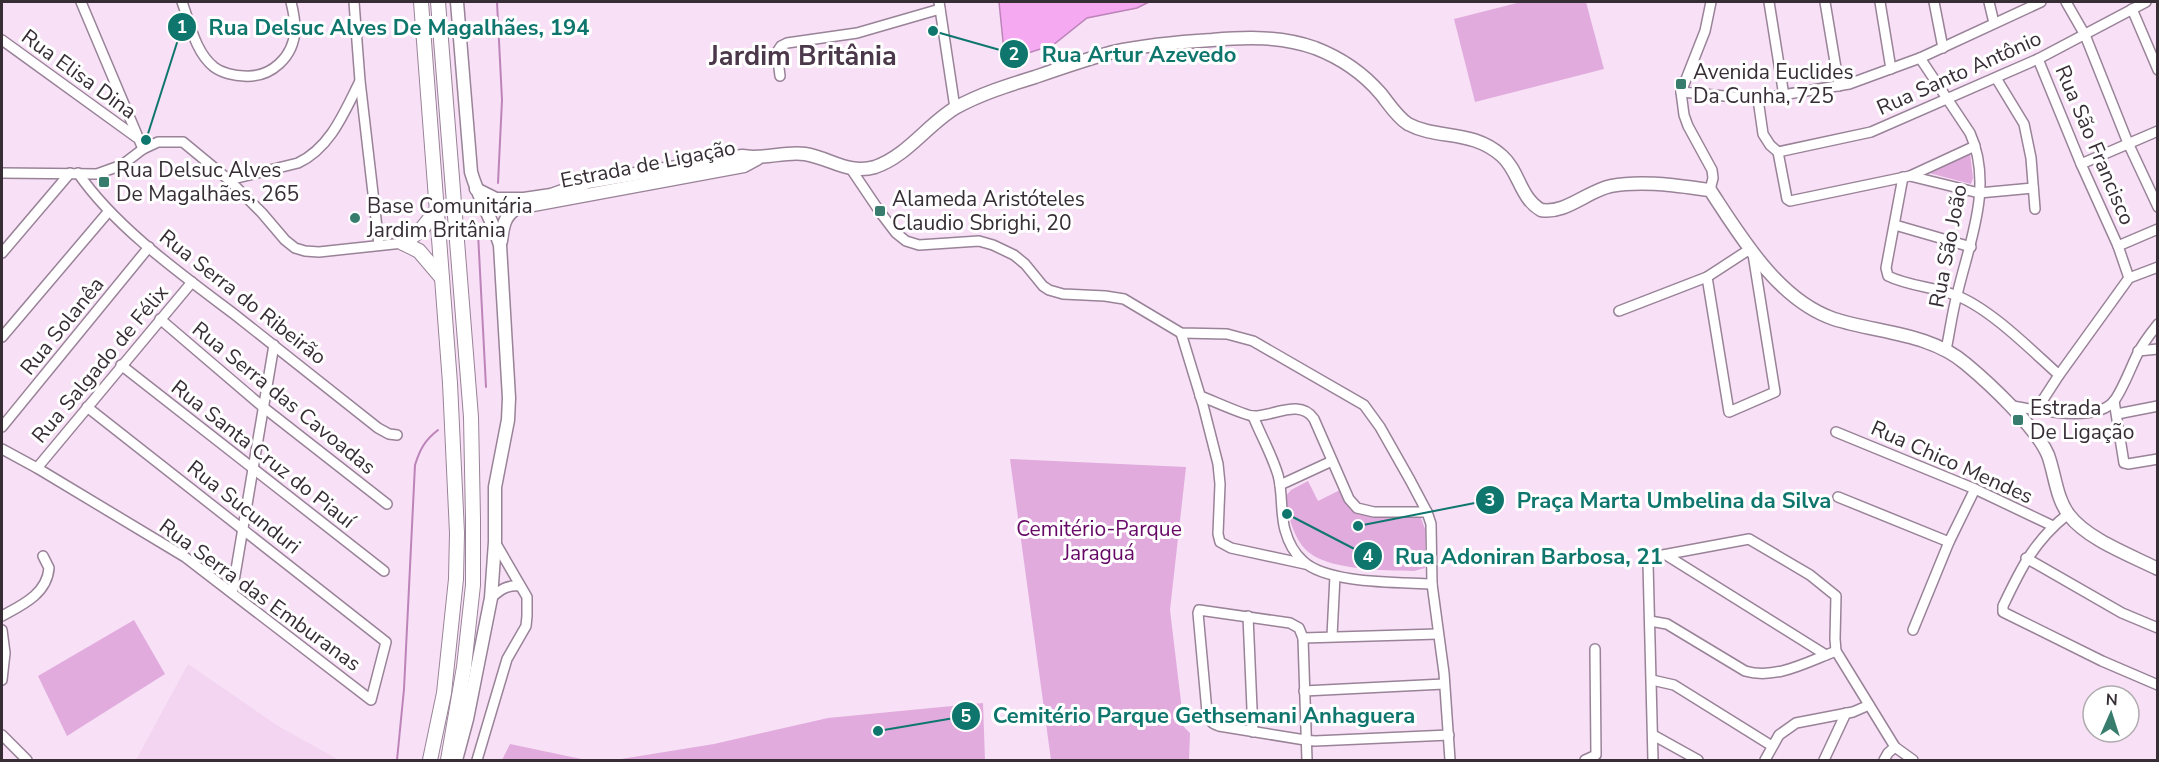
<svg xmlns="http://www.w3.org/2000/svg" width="2159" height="762" font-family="'Nunito Sans',sans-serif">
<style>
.built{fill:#f3d5f1}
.green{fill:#e1abde}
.water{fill:#f5a9f1;stroke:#bc84b9;stroke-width:1.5}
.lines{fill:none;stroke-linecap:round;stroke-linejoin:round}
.stream{stroke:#bc84b9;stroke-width:2}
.minor-casing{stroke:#998398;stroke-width:12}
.major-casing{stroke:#998398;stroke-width:15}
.highway-casing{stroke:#998398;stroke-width:16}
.minor{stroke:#fff;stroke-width:9}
.major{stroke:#fff;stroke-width:12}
.highway{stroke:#fff;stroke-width:14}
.poi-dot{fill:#387c6e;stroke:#fff;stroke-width:2}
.labels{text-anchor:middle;stroke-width:6;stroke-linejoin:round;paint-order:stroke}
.poi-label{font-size:21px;fill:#362d35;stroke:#fff;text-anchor:start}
.street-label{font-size:21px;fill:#362d35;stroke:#fff}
.park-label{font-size:21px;fill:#660866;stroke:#fff}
.district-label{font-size:27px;font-weight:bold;fill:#4b384a;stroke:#fff}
.leader{fill:none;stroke:#0f766e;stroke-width:2}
.callout-dot{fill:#0f766e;stroke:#fff;stroke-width:2}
.mark-label{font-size:18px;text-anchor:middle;font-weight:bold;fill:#fff}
.callout-label{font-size:22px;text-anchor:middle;font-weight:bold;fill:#0f766e;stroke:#fff;stroke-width:6;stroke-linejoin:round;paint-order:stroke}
</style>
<rect width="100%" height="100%" fill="#f8e0f6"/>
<polygon class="built" points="188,664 278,726 339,760 136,760"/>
<g class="green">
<polygon points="1521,2 1586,2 1604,69 1475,102 1454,19"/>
<polygon points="1970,153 1973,178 1971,184 1925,172"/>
<polygon points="1010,459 1186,467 1170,610 1184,727 1190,733 1189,760 1051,760"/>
<path d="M1308 481 1318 501 1340 490 1350 509 1357 514 1421 518 1425 529V568L1414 571C1386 570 1325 571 1305 549 1293 536 1287 513 1286 496L1291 490Z"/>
<polygon points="134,620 165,674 67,736 38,676"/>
<polygon points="983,703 985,760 615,760 714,744 828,718"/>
<polygon points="510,744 586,760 502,760"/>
</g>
<polygon class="water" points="999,2 1149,2 1137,8 1087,18 1053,45 1028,53 1004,51"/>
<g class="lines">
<g class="stream">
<polyline points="497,2 502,100 498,183"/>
<polyline points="478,233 486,387"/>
<path d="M397 760 404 689 415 465C420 449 425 440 438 430"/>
</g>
<defs>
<g id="minor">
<polyline points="81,2 143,149"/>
<path d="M182 2C190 23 195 52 214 67 222 73 235 76 244 76 271 78 294 57 295 29 295 20 293 10 291 2"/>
<polyline points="354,2 360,81 379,245"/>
<polyline points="939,2 955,108"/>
<polyline points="1769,2 1784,96"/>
<polyline points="1825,2 1839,86"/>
<polyline points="1880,2 1891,69"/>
<polyline points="1934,2 1943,48"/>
<polyline points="1989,2 1994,23"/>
<polyline points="2066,2 2085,35 2128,143 2158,207"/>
<polyline points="2132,9 2158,70"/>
<polyline points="2,40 136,137"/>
<path d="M1920 58 1970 133C1994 186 1969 243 1957 295 1952 313 1950 331 1946 350"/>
<polyline points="2038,59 2081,164 2118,246 2129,278"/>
<polyline points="780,76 777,52 781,46 787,43 857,33 940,9"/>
<polyline points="1996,78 2024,124 2031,158 2035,209"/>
<polyline points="1681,92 1758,99 1849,84 1920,58 2041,2"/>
<polyline points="1758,99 1763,134 1770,145 1778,152 1787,199 1790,201 1910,176 1975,146"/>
<polyline points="1778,152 1871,132 2038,59 2146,2"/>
<polyline points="2081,164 2158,131"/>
<polyline points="851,169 880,212 896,233 906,241 919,245 979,241 993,245 1014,255 1025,264 1043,286 1049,290 1063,294 1105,296 1124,299 1181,333 1227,334 1253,341 1364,405 1380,427 1410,480 1427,512 1431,524 1432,584 1444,673 1450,760"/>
<polyline points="2,173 97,174 122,165 143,149 158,142 183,142 229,180 262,213 285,240 295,248 305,251 319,252 403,243"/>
<path d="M78 173C115 227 181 274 234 314 282 352 330 390 378 428L389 434 397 435"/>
<polyline points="1910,176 1979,193 2033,188"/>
<path d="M1903 177 1886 268 1888 276C1908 286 1934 287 1955 295 1990 308 2031 350 2059 375"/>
<path d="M229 180 298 163C330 148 344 113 359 83"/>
<polyline points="1710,190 1713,178 1712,170 1688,126 1684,115 1681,92 1705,31 1711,2"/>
<polyline points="1895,225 1971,247"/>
<polyline points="2118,246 2158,229"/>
<polyline points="2,253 70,173"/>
<polyline points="1707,277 1750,249"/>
<polyline points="1619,311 1707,277 1729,412 1775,392 1753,254"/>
<polyline points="160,319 263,407 387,504"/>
<polyline points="1181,333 1203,405 1218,464 1220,484 1218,534 1220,542 1231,548 1305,564"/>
<polyline points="2,337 109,211"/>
<polyline points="2138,351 2158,349"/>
<polyline points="121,365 384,571"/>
<path d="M1200 396C1209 399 1246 416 1253 416 1272 417 1300 398 1314 419L1349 499 1357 508 1374 512H1427"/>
<polyline points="2114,401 2124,463 2128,464 2158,459"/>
<path d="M2011 406C2036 409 2095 424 2114 401 2122 391 2131 367 2137 355 2142 344 2150 334 2158 324"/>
<polyline points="2037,409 2059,375 2129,278 2158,267"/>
<polyline points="2117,414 2158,406"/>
<path d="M1253 416C1261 436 1272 455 1278 475 1283 493 1280 512 1285 530 1288 541 1294 553 1303 561 1327 584 1399 582 1432 584"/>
<polyline points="2,427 149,247"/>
<polyline points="1836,432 1975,489 2053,526"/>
<polyline points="2,449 37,468 185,557 371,700 386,642 87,407"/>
<polyline points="37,468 192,282"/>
<polyline points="1280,485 1332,461"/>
<polyline points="1838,497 1949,542"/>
<path d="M2068 514C2034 541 2021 568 2003 606V612L2102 661 2158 685"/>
<polyline points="1666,555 1826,655"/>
<polyline points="2026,558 2122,613 2158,628"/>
<polyline points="232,593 274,345"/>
<path d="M491 598C501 589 507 585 520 586"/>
<path d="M2 616C22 605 47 594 49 568L43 556"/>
<polyline points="1248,616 1253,732"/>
<path d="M1650 621 1667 624 1745 671C1776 680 1807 662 1836 651"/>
<polyline points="2,630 5,653 2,680"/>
<polyline points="1913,630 1949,542 1975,489"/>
<polyline points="1332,636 1335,576"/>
<polyline points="1303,638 1438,634"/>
<polyline points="1652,680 1674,685 1772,746"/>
<polyline points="1304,691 1444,684"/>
<polyline points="2,735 27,760"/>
<polyline points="1653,735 1698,760"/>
<polyline points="477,760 507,659 526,626 527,616 527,597 495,542"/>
<path d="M1307 760 1303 638 1299 628 1290 623 1199 610 1198 613 1207 712C1209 721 1211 723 1219 726L1305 740 1315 741 1449 735"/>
<polyline points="1585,760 1596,755 1595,649"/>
<polyline points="1653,760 1648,563 1652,557 1749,539 1810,575 1836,596 1835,639 1836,651 1895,747 1913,760"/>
<polyline points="1765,760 1779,735 1796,723 1853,712 1869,705"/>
<polyline points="1824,760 1846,713"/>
<polyline points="1884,760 1888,753 1895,747"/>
</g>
<g id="major">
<path d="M476 189 496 199H524L551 195 588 182 742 156C764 160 784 151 805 154 830 158 849 175 875 167 907 156 927 125 955 108 980 94 1009 85 1035 77 1061 68 1087 59 1113 52 1146 45 1179 42 1212 40 1247 37 1281 36 1315 48 1341 58 1363 73 1381 94 1389 104 1397 117 1408 124 1438 140 1472 129 1502 156 1519 171 1520 198 1541 210 1566 214 1587 191 1611 186 1643 180 1678 186 1710 190 1741 237 1778 300 1834 319 1878 333 1930 333 1966 364 1990 384 2036 427 2048 455 2055 474 2056 498 2069 515 2087 539 2130 555 2158 569"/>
<path d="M501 241C503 226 504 216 517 208L744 166 757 159"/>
<path d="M456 760 467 719 491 598 495 542V487L508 420 509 398 500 245C492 219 478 197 471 172L457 2"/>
</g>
<g id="highway">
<polyline points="421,2 450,383 457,533 456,579 444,693 430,760"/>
<polyline points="438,2 471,417 473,519 473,585 464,667 448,760"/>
<polyline points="403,243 419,251 442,278"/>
<polyline points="403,243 420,231 436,211"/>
</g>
</defs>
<use href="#minor" class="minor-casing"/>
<use href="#major" class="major-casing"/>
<use href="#highway" class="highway-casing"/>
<use href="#minor" class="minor"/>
<use href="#major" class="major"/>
<use href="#highway" class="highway"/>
</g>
<g class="poi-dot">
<rect x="1675" y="78" width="12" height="12" rx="3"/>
<rect x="98" y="176" width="12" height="12" rx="3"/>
<rect x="874" y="205" width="12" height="12" rx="3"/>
<circle cx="355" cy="218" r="6"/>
<rect x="2012" y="414" width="12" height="12" rx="3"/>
</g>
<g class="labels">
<g class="poi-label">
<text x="1693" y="79">Avenida Euclides<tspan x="1693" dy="24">Da Cunha, 725</tspan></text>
<text x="116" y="177">Rua Delsuc Alves<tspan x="116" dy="24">De Magalhães, 265</tspan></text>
<text x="892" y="206">Alameda Aristóteles<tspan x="892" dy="24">Claudio Sbrighi, 20</tspan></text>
<text x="367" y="213">Base Comunitária<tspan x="367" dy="24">Jardim Britânia</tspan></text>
<text x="2030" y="415">Estrada<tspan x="2030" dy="24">De Ligação</tspan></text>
</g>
<g class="street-label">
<text transform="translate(1959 73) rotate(-24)" y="7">Rua Santo Antônio</text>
<text transform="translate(79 74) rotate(36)" y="7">Rua Elisa Dina</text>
<text transform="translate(2095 145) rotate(67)" y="7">Rua São Francisco</text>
<text transform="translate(648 164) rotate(-11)" y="7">Estrada de Ligação</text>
<text transform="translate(1948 246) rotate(-79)" y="7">Rua São João</text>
<text transform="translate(243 297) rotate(38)" y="7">Rua Serra do Ribeirão</text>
<text transform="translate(62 326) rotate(-51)" y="7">Rua Solanêa</text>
<text transform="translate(100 364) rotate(-50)" y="7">Rua Salgado de Félix</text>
<text transform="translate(284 398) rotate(39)" y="7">Rua Serra das Cavoadas</text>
<text transform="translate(263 454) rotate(38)" y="7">Rua Santa Cruz do Piauí</text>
<text transform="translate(1952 462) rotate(24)" y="7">Rua Chico Mendes</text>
<text transform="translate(244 507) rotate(38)" y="7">Rua Sucunduri</text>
<text transform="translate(260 595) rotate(36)" y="7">Rua Serra das Emburanas</text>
</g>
<g class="park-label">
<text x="1099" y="536">Cemitério-Parque<tspan x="1099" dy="24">Jaraguá</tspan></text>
</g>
<g class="district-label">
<text x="803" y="65">Jardim Britânia</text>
</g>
</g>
<path class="leader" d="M146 140L182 27M933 31L1014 54M1358 526L1490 500M1287 514L1368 556M878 731L966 716"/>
<g class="callout-dot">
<circle cx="146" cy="140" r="6"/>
<circle cx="933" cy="31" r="6"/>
<circle cx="1358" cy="526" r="6"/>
<circle cx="1287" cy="514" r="6"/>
<circle cx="878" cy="731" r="6"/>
<circle cx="182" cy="27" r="15"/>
<circle cx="1014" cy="54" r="15"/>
<circle cx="1490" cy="500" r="15"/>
<circle cx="1368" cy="556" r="15"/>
<circle cx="966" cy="716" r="15"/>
</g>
<g class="mark-label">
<text x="182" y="33">1</text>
<text x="1014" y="60">2</text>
<text x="1490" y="506">3</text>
<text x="1368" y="562">4</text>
<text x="966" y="722">5</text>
</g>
<g class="callout-label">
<text x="399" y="35">Rua Delsuc Alves De Magalhães, 194</text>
<text x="1139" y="62">Rua Artur Azevedo</text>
<text x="1674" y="508">Praça Marta Umbelina da Silva</text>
<text x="1529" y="564">Rua Adoniran Barbosa, 21</text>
<text x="1204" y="723">Cemitério Parque Gethsemani Anhaguera</text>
</g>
<rect width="2159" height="762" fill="none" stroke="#362d35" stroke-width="6"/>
<g transform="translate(2111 714) rotate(3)"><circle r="28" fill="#ffffff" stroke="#afabae" stroke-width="1.5"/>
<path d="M0-4.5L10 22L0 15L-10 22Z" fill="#387c6e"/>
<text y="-9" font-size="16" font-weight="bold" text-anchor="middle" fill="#362d35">N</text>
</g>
</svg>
